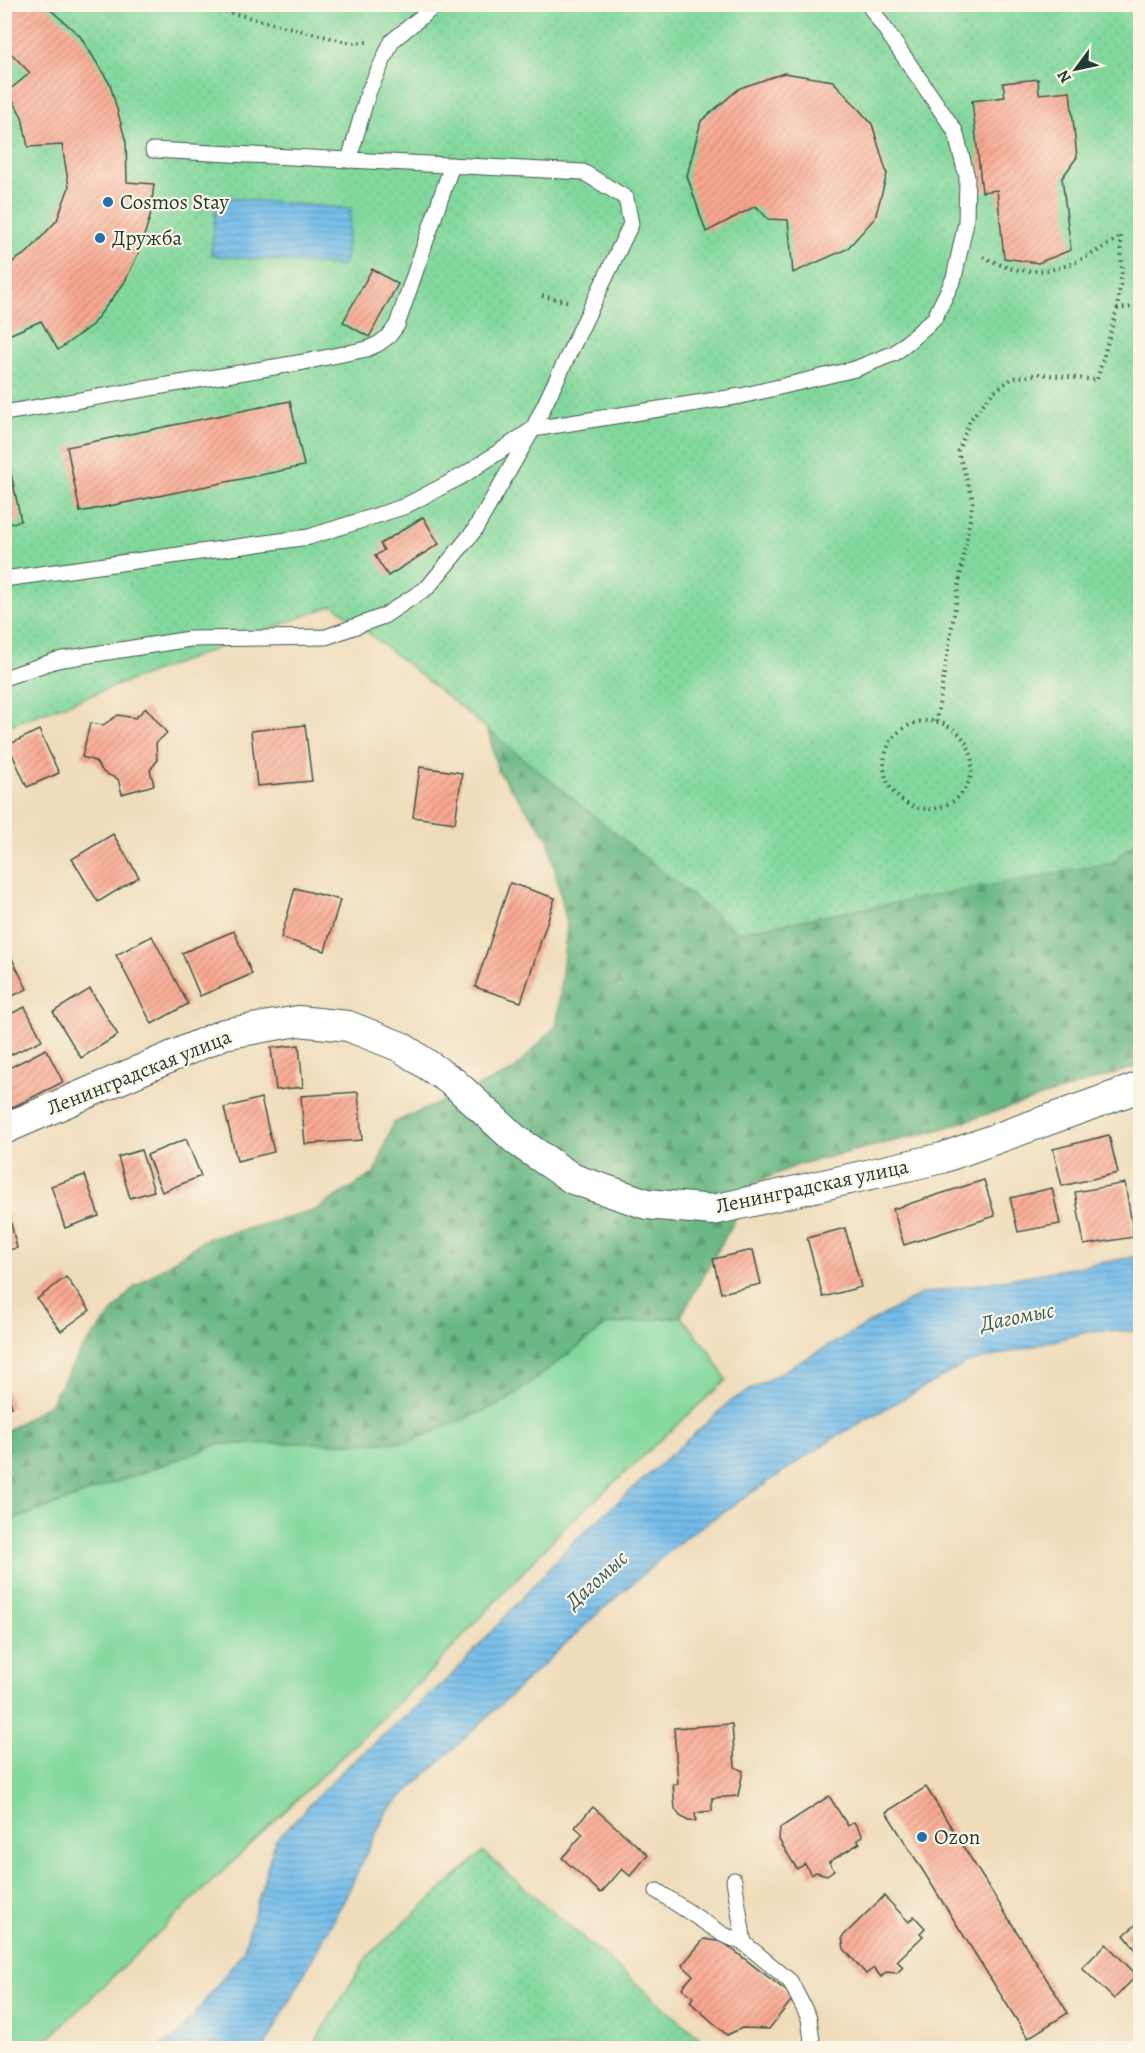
<svg xmlns="http://www.w3.org/2000/svg" width="1145" height="2053" font-family="Alegreya,serif">
<style>
.grass{fill:#82d89d;stroke:#508a68;stroke-width:1.5}
.forest{fill:url(#forest-firs);stroke:#447a5c;stroke-width:1.5}
.park{fill:url(#park-dots);stroke:#508a68;stroke-width:1.5}
.water{fill:url(#water-rules);stroke:#487c8f;stroke-width:1.5}
.building{fill:url(#building-hatch)}
.lines{fill:none;stroke-linecap:round;stroke-linejoin:round}
.service-casing{stroke:#3e5548;stroke-width:17}
.minor-casing{stroke:#3e5548;stroke-width:32}
.path{stroke:#3e5548;stroke-width:4;stroke-dasharray:1.5 4.5;stroke-linecap:butt}
.service{stroke:#fff;stroke-width:15}
.minor{stroke:#fff;stroke-width:30}
.poi-dot{fill:#1f6fb2;stroke:#fcf5e5;stroke-width:2}
.labels{text-anchor:middle;stroke-width:4.5;stroke-linejoin:round;paint-order:stroke}
.poi-label{font-size:21px;fill:#1f3d34;stroke:#fcf5e5;text-anchor:start}
.street-label{font-size:21px;fill:#1f3d34;stroke:#fcf5e5}
.water-label{font-size:22px;font-style:italic;fill:#345d62;stroke:#fcf5e5}
</style>
<defs>
<pattern id="forest-firs" width="22" height="20" patternUnits="userSpaceOnUse" patternTransform="scale(1.5)"><rect width="22" height="20" fill="#69b884"/><path d="M5 1l3.5 6h-7zM16 11l3.5 6h-7z" fill="#56976d"/></pattern>
<pattern id="park-dots" width="8" height="8" patternUnits="userSpaceOnUse" patternTransform="scale(1.5)"><rect width="8" height="8" fill="#82d89d"/><path d="M2 2h.1M6 6h.1" fill="none" stroke="#70ba88" stroke-width="1.8" stroke-linecap="round"/></pattern>
<pattern id="water-rules" width="6" height="5" patternUnits="userSpaceOnUse" patternTransform="scale(1.5)"><rect width="6" height="5" fill="#72bcea"/><path d="M0 2.5h6" fill="none" stroke="#5d9abe"/></pattern>
<pattern id="building-hatch" width="6" height="6" patternUnits="userSpaceOnUse" patternTransform="scale(1.5)"><rect width="6" height="6" fill="#f9a891"/><path d="M-1 1l2-2M0 6l6-6M5 7l2-2" fill="none" stroke="#c98a77"/></pattern>
</defs>
<rect width="100%" height="100%" fill="#fcf5e5"/>
<filter id="ink" filterUnits="userSpaceOnUse"><feTurbulence type="fractalNoise" baseFrequency=".0167" numOctaves="2"/><feDisplacementMap in="SourceGraphic" scale="12" xChannelSelector="R" yChannelSelector="G"/><feConvolveMatrix kernelMatrix="1 2 1 2 8 2 1 2 1" color-interpolation-filters="sRGB"/></filter>
<filter id="wash" filterUnits="userSpaceOnUse"><feTurbulence type="fractalNoise" baseFrequency=".008" numOctaves="4" result="noise"/><feDisplacementMap in="SourceGraphic" scale="24" xChannelSelector="R" yChannelSelector="G"/><feGaussianBlur stdDeviation="1.35" result="paint"/><feColorMatrix in="noise" values="0 0 0 0 0 0 0 0 0 0 0 0 0 0 0 0 0 1.4 0 .05"/><feComposite in="paint" operator="in"/></filter>
<g filter="url(#wash)">
<rect width="100%" height="100%" fill="#efdcba"/>
<polygon class="grass" points="681,1316 710,1352 726,1380 558,1534 432,1670 49,2038 31,2048 5,2048 5,1523 219,1444 409,1442 504,1402 607,1325"/>
<polygon class="forest" points="1140,5 1140,951 1132,971 1140,998 1140,1056 1136,1067 931,1132 800,1164 756,1182 681,1316 607,1325 504,1402 409,1442 219,1444 5,1523 5,1432 50,1404 80,1352 133,1288 204,1240 314,1211 375,1173 393,1123 513,1071 557,1025 567,923 548,838 498,771 471,662"/>
<g class="park">
<polygon points="5,5 1140,5 1140,838 1111,863 737,932 334,605 5,727"/>
<polygon points="483,1852 711,2048 311,2048 368,1956"/>
</g>
<g class="water">
<polygon points="217,197 351,209 344,266 211,255"/>
<polygon points="1140,1256 1140,1331 1095,1330 967,1363 835,1437 686,1537 596,1615 387,1811 344,1900 264,2048 155,2048 177,2037 243,1952 275,1841 339,1774 452,1675 572,1543 732,1400 921,1294"/>
</g>
<g id="blocks">
<g class="building">
<polygon points="4,4 44,4 80,36 110,84 126,142 127,182 154,184 150,217 139,252 124,283 92,325 58,350 41,321 4,337 4,267 28,252 57,220 69,187 62,145 28,147 22,117 8,91 30,73 4,46"/>
<polygon points="784,73 833,81 872,124 887,174 875,218 847,249 793,273 788,220 768,219 756,206 706,232 687,176 701,121 740,88"/>
<polygon points="1038,79 1039,94 1070,91 1077,157 1062,178 1071,250 1038,263 1004,258 997,190 982,192 972,101 1005,97 1003,83"/>
<polygon points="372,269 398,284 369,337 343,322"/>
<polygon points="290,401 304,466 80,512 67,447"/>
<polygon points="7,454 21,521 4,525 4,455"/>
<polygon points="423,517 439,544 388,576 375,556 384,550 380,544"/>
<polygon points="146,708 167,733 156,743 157,761 150,770 154,785 122,794 118,779 104,773 95,761 82,757 90,723 103,725 118,715 135,718"/>
<polygon points="305,725 312,781 257,786 251,731"/>
<polygon points="39,730 59,773 27,787 8,745"/>
<polygon points="420,767 462,773 455,823 413,817"/>
<polygon points="113,834 139,877 98,902 72,859"/>
<polygon points="510,883 555,898 521,1002 475,987"/>
<polygon points="295,888 340,900 325,951 281,938"/>
<polygon points="234,931 252,974 200,996 182,953"/>
<polygon points="152,936 188,1004 152,1024 116,955"/>
<polygon points="4,943 27,989 4,1000"/>
<polygon points="90,989 118,1035 81,1058 53,1012"/>
<polygon points="25,1007 42,1040 4,1058 4,1017"/>
<polygon points="299,1045 303,1087 276,1090 271,1048"/>
<polygon points="46,1049 63,1082 5,1111 5,1070"/>
<polygon points="358,1092 362,1140 305,1144 301,1096"/>
<polygon points="261,1098 274,1152 237,1161 224,1108"/>
<polygon points="1109,1135 1118,1173 1062,1186 1053,1149"/>
<polygon points="186,1139 201,1176 162,1192 147,1155"/>
<polygon points="141,1150 154,1191 130,1198 118,1157"/>
<polygon points="85,1175 99,1216 65,1228 51,1186"/>
<polygon points="984,1180 995,1216 904,1245 893,1209"/>
<polygon points="1125,1183 1134,1237 1084,1245 1075,1192"/>
<polygon points="1052,1188 1060,1224 1018,1232 1010,1198"/>
<polygon points="8,1211 17,1248 4,1251 4,1212"/>
<polygon points="845,1228 861,1287 823,1297 807,1238"/>
<polygon points="753,1250 761,1284 721,1293 713,1259"/>
<polygon points="66,1277 90,1310 61,1331 37,1299"/>
<polygon points="4,1382 12,1407 4,1409"/>
<polygon points="732,1724 735,1767 743,1771 738,1796 712,1798 712,1811 695,1813 696,1821 688,1821 680,1816 675,1809 673,1784 678,1784 674,1728"/>
<polygon points="926,1787 1068,2013 1028,2038 886,1812"/>
<polygon points="829,1796 848,1826 854,1822 863,1836 857,1840 860,1843 829,1862 834,1870 827,1875 816,1872 811,1875 805,1864 797,1869 779,1840 780,1828"/>
<polygon points="593,1807 648,1855 630,1876 622,1869 601,1893 562,1858 583,1834 575,1827"/>
<polygon points="884,1896 909,1922 914,1916 925,1928 920,1933 923,1936 897,1961 903,1967 897,1973 886,1972 881,1977 874,1968 866,1974 844,1949 842,1937"/>
<polygon points="1140,1921 1140,1955 1124,1935"/>
<polygon points="704,1939 723,1942 794,1997 769,2029 742,2028 727,2035 690,2002 693,1997 682,1988 693,1975 682,1965"/>
<polygon points="1106,1944 1137,1975 1114,1999 1082,1968"/>
</g>
</g>
</g>
<g filter="url(#ink)">
<use href="#blocks" fill-opacity="0" stroke="#3e5548" stroke-width="1.5"/>
<g class="lines">
<defs>
<g id="service">
<polyline points="349,160 368,93 392,41 437,4"/>
<polyline points="4,413 304,362 367,349 378,344 389,336 397,325 452,165"/>
<polyline points="4,579 309,537 403,507 464,475 533,429 741,396 855,369 895,353 934,319 954,278 966,222 967,177 955,131 868,4"/>
<polyline points="4,678 57,660 190,639 326,637 384,616 428,587 474,531 533,429 631,224 626,198 583,172 153,150"/>
<polyline points="734,1880 744,1943"/>
<polyline points="657,1891 724,1935 744,1943 790,1981 809,2018 813,2048"/>
</g>
<polyline id="minor" points="4,1129 224,1034 298,1021 348,1026 401,1047 453,1082 516,1140 573,1179 647,1204 713,1210 942,1158 1140,1087"/>
</defs>
<use href="#service" class="service-casing"/>
<use href="#minor" class="minor-casing"/>
<g class="path">
<polyline points="196,4 351,43 367,42"/>
<path d="M983 257C993 261 1003 267 1013 269 1057 277 1086 259 1121 236"/>
<polyline points="542,296 570,302"/>
<polyline points="1117,309 1140,306"/>
<circle cx="928" cy="765" r="44"/>
<polyline points="936,722 973,500 958,451 970,420 993,392 1013,378 1039,374 1097,380 1117,309 1122,271 1121,236"/>
</g>
<use href="#service" class="service"/>
<use href="#minor" class="minor"/>
</g>
</g>
<g class="poi-dot">
<circle cx="108" cy="202" r="6"/>
<circle cx="100" cy="238" r="6"/>
<circle cx="922" cy="1837" r="6"/>
</g>
<g class="labels">
<g class="poi-label">
<text x="120" y="209">Cosmos Stay</text>
<text x="112" y="245">Дружба</text>
<text x="934" y="1844">Ozon</text>
</g>
<g class="street-label">
<text transform="translate(139 1072) rotate(-22)" y="7">Ленинградская улица</text>
<text transform="translate(812 1186) rotate(-12)" y="7">Ленинградская улица</text>
</g>
<g class="water-label">
<text transform="translate(1017 1316) rotate(-11)" y="8">Дагомыс</text>
<text transform="translate(596 1579) rotate(-42)" y="8">Дагомыс</text>
</g>
</g>
<rect width="1145" height="2053" fill="none" stroke="#fcf5e5" stroke-width="24"/>
<g transform="translate(1076 69) rotate(237)" stroke="#fcf5e5" stroke-width="4.5" paint-order="stroke">
<path d="M0-4.5L10 22L0 15L-10 22Z" fill="#1f3d34"/>
<text y="-9" font-size="16" font-weight="bold" text-anchor="middle" fill="#1f3d34">N</text>
</g>
</svg>
